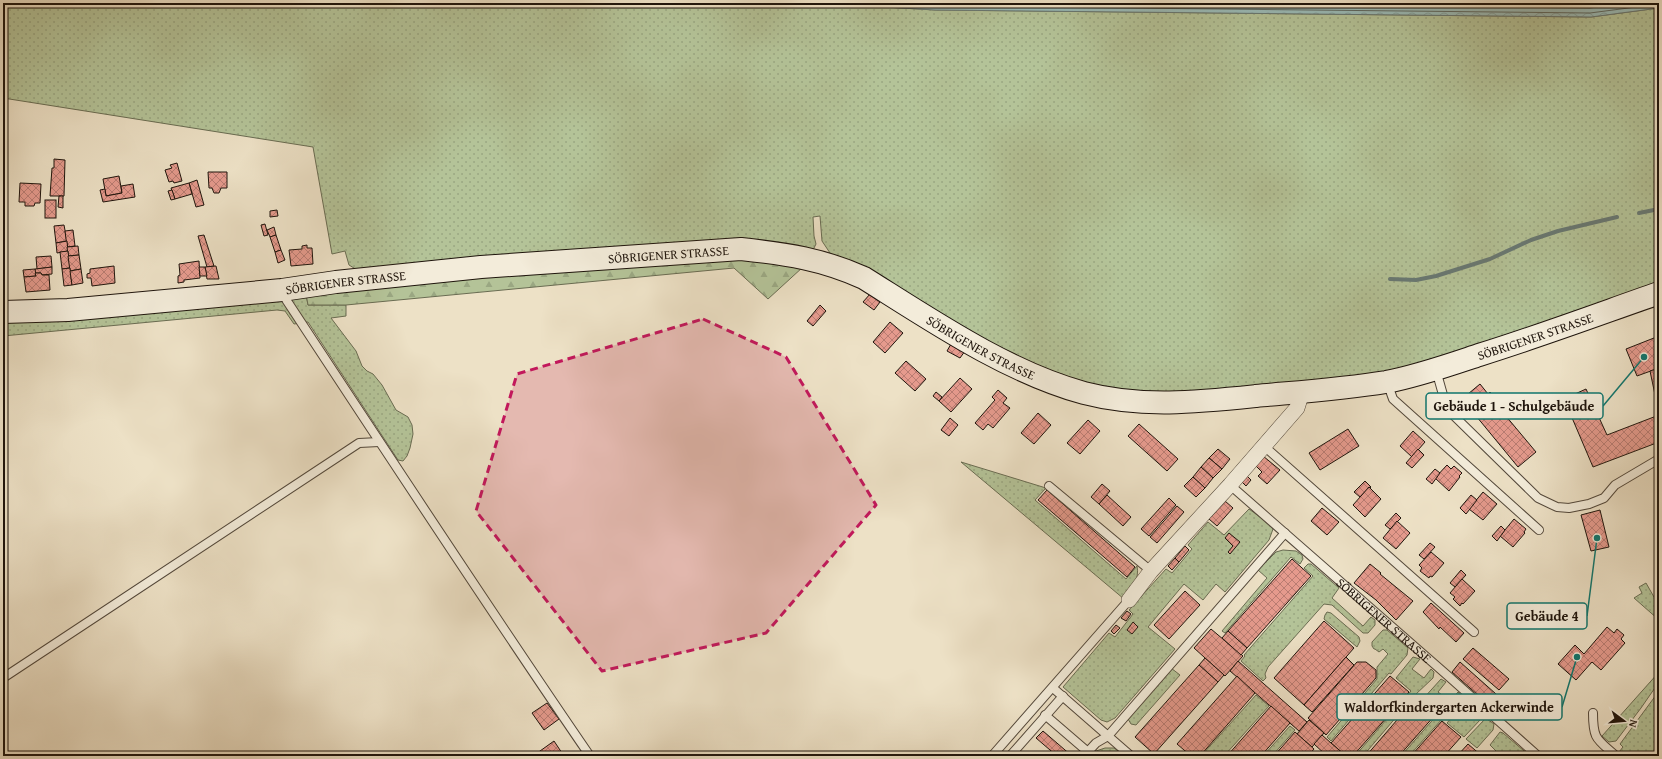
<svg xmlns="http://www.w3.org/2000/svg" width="1662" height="759" font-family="'Gentium Book Plus',serif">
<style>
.grass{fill:url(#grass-dots);stroke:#696c52}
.forest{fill:url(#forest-firs);stroke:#696c52}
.water{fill:url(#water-waves);stroke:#687974}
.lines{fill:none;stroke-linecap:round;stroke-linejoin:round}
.shore{stroke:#5c6862;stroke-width:1}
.stream{stroke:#687974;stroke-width:4}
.building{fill:url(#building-cross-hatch);stroke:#1e140c}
.lane-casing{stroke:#52473a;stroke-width:10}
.street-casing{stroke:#52473a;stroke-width:16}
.secondary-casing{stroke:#1e140c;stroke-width:24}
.lane{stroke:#f3ecda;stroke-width:8}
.street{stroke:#f3ecda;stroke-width:15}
.secondary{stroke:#f3ecda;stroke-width:22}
.marked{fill:#c2185b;fill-opacity:0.2;stroke:#c2185b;stroke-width:3;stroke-dasharray:8 5;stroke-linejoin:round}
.labels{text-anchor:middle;stroke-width:3.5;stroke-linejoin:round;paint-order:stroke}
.street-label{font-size:13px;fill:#1e140c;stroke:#f3ecda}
.leader{fill:none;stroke:#0f766e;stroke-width:1.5}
.callout-dot{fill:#0f766e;stroke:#f3ecda;stroke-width:1.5}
.callout{fill:#f3ecda;stroke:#0f766e;stroke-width:1.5}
.callout-label{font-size:14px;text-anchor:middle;font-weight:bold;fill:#1e140c}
</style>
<defs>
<pattern id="grass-dots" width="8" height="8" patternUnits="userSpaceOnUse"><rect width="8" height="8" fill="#b4c398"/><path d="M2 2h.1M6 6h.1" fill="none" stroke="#9aa782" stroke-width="1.8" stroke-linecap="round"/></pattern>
<pattern id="forest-firs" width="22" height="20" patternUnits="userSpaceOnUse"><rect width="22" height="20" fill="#b4c398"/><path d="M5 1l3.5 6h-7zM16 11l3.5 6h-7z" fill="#9aa782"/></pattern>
<pattern id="water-waves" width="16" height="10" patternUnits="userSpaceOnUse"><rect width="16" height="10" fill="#9abcb9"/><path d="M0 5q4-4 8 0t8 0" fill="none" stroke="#84a19e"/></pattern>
<pattern id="building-cross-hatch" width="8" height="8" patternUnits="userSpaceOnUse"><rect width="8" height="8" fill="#e59a8d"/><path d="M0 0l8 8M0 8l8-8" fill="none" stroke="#b97c72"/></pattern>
</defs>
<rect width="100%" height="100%" fill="#ede1c6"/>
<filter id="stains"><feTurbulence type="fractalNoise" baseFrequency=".005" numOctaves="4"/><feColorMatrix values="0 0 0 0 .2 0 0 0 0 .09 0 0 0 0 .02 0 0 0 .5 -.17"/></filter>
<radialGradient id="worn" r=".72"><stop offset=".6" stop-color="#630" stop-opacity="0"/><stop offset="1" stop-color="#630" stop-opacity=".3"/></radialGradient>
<g class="grass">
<polygon points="3,3 818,3 935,10 1591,17 1659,8 1659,285 1386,377 1137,396 1042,372 834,259 822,241 820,216 813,217 814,236 816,244 813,250 362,273 349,265 345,251 332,254 313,147 3,98"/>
<polygon points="306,294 308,305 346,305 346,316 331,318 356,351 362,366 367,371 373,374 382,385 396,410 408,417 412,425 413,434 410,448 407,456 403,461 398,460 308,322 294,324 285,311 277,310 3,336 3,322"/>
<path d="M961 462 1046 488 1035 500 1126 579 1137 566C1140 579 1131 589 1124 599Z"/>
<polygon points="1249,509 1271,525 1273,529 1269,540 1225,592 1216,584 1203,600 1184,584 1148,627 1175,649 1115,718 1107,722 1101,720 1063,687 1109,633 1115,637 1133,614 1129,610 1166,569 1172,573 1192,549 1188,545 1208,522 1224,535"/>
<polygon points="1283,550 1296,551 1302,555 1303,559 1300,564 1291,557 1225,633 1222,631 1267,578 1258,570 1276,552"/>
<polygon points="1308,564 1311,564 1339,588 1332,598 1363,626 1371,617 1375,620 1375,625 1368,633 1363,633 1332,605 1324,604 1268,667 1265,674 1266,678 1263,681 1241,661 1245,656 1244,655 1313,576 1304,568"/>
<polygon points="1646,583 1654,597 1659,601 1659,620 1634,598 1642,593 1639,587"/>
<polygon points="1327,612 1331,613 1359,637 1360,641 1357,647 1324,619 1325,615"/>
<polygon points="1383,630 1387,630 1408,648 1407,655 1391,674 1389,673 1331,741 1327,737 1377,679 1377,667 1388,654 1383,649 1379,652 1375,649 1374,649 1372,646 1372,642"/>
<polygon points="1413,657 1420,659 1412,669 1424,678 1431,669 1434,672 1433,678 1415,695 1363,756 1355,756 1411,691 1396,678"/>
<polygon points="1171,668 1180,675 1136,725 1131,724 1128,719 1129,716"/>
<polygon points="1659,672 1659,682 1641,708 1616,741 1609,742 1602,736"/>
<polygon points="1441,679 1446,682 1438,692 1450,701 1458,692 1461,696 1460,699 1409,756 1401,756 1437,715 1422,700"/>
<polygon points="1659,691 1659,756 1624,756 1619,752 1623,747 1620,744"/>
<polygon points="1256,695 1269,706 1224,756 1201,756"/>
<polygon points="1467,702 1482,714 1481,719 1464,737 1447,723 1464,703"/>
<polygon points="1485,719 1487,719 1494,724 1493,730 1477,748 1466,739"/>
<polygon points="1290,726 1295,730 1272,756 1263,756"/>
<polygon points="1500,732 1503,733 1530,756 1501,756 1490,745"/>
<polygon points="1105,748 1114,748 1125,756 1090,756 1096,751"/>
</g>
<polygon class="forest" points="739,259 803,267 768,299 734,268 346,305 308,305 306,294 481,277"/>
<polygon class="water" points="818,3 1659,3 1659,8 1591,17 935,10"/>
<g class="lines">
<g class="shore">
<polyline points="883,3 936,6 1590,13 1659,4"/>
<polyline points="1117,3 1590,8 1628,3"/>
</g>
<g class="stream">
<polyline points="1639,213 1659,209"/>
<polyline points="1390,279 1416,280 1436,276 1490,259 1531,240 1558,231 1617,217"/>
</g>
</g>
<g class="building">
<polygon points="54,159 65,160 64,196 50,196 52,168 54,168"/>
<polygon points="177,163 182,181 174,183 173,181 169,182 165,170 172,168 170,165"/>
<polygon points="208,172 227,172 227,188 221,188 219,193 214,193 212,188 209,188"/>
<polygon points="119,176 122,193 106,196 103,179"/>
<polygon points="197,180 204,205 196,207 189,183"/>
<polygon points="20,183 41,184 40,203 35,203 34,206 25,206 25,202 19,202"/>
<polygon points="189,183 192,194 175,199 171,188"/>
<polygon points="133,184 135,197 103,202 100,190 105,189 106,196 122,193 121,186"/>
<polygon points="172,190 175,199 171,200 168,191"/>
<polygon points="59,196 63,196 63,208 58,207"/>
<rect x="45" y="200" width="11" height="18"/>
<polygon points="277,210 278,216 270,217 270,211"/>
<polygon points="265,224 268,235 264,236 261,225"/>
<polygon points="64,225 67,241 56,243 54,226"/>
<polygon points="274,227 276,235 270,237 267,230"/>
<polygon points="73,230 75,246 67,247 65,231"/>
<polygon points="204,235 214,266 207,267 198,236"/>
<polygon points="276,235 281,250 275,252 270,237"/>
<polygon points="67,241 68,251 57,253 56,243"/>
<polygon points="307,245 307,248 312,248 313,264 291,266 289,250 302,249 302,246"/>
<polygon points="78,246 79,255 68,256 67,247"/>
<polygon points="281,250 285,260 278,263 275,252"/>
<polygon points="68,251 70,268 62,269 60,252"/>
<polygon points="79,255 81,269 70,271 68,256"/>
<polygon points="51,256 52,267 37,269 36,257"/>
<polygon points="199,261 200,278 184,280 184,282 178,283 178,276 180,275 179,264"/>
<polygon points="114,266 115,283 92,286 91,278 87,278 87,274 90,273 90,269"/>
<polygon points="216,266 219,279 207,279 205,267"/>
<polygon points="52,267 52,274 42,275 41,273 35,273 35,269"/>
<polygon points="199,267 205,267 207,276 200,276"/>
<polygon points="70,268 72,285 64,286 62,269"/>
<polygon points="35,269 36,276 24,277 23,270"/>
<polygon points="81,269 83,283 72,285 70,271"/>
<polygon points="35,273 41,273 42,275 49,275 50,290 26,292 24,277 36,276"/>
<polygon points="870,294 880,302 874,310 863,302"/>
<polygon points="820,305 826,311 813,326 807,321"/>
<polygon points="890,322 903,333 885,353 873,342"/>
<polygon points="1659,336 1659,368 1637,376 1626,349"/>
<polygon points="951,344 965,351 960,358 947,351"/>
<polygon points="906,361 926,379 915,391 895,373"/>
<polygon points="1659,368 1659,414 1650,371"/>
<polygon points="960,378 972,389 951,412 939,401"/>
<polygon points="1480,384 1488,394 1490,392 1497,401 1495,403 1536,452 1518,467 1472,411 1466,416 1458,406 1464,401 1462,399"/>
<polygon points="1586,389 1607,435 1659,415 1659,442 1593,467 1564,399"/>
<polygon points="998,390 1007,398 1003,403 1010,408 993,428 988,424 983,430 975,423 995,400 992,397"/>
<polygon points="936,392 942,397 939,401 933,396"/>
<polygon points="1038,413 1051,425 1034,444 1021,433"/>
<polygon points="950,418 958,425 949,436 941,430"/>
<polygon points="1088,420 1100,431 1080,454 1067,443"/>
<polygon points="1139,424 1178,459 1167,471 1128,436"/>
<polygon points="1348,429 1359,446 1320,470 1309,453"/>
<polygon points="1413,431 1425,442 1412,457 1400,446"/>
<polygon points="1218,449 1230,459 1222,469 1209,458"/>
<polygon points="1418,449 1424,455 1412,468 1406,463"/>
<polygon points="1263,456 1280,470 1267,484 1258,476 1262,472 1255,465"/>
<polygon points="1209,458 1222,469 1213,478 1201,467"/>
<polygon points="1447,465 1451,469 1454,466 1462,473 1459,476 1460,477 1449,491 1435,478"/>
<polygon points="1201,467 1213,478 1205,488 1193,477"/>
<polygon points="1435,469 1440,473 1432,484 1426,479"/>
<polygon points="1246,475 1251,480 1246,486 1241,481"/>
<polygon points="1193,477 1205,488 1196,497 1184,486"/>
<polygon points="1365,481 1371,487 1360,497 1354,492"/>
<polygon points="1102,484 1110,491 1099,504 1091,497"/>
<polygon points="1369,487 1381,499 1365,517 1353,505"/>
<polygon points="1047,490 1135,567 1127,577 1038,500"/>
<polygon points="1483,492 1497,504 1483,520 1469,509"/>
<polygon points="1107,495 1131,517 1123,526 1099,504"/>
<polygon points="1471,495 1477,500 1466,514 1460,508"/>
<polygon points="1169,498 1176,505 1149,536 1141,529"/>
<polygon points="1225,501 1233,508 1217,526 1209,519"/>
<polygon points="1177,506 1184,512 1157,543 1150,537"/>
<polygon points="1322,508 1339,522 1327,535 1311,521"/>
<polygon points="1600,510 1609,547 1591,551 1581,515"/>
<polygon points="1396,513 1401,518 1390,529 1385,525"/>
<polygon points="1514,519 1526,529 1524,532 1525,533 1513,547 1500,536"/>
<polygon points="1397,521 1410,533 1396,549 1383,538"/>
<polygon points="1501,526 1505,530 1497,541 1492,536"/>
<polygon points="1229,533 1240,542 1230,554 1228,552 1233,546 1225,538"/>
<polygon points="1430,543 1435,547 1424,559 1419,555"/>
<polygon points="1185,546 1189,550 1179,562 1175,558"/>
<polygon points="1431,552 1444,563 1432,577 1430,576 1429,578 1420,571 1422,568 1419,565"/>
<polygon points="1175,558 1179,562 1172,570 1168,566"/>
<polygon points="1292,559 1311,576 1247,648 1228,631"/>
<polygon points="1370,564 1381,573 1380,574 1413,601 1396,620 1376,600 1354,583"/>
<polygon points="1461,570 1466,575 1455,587 1450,583"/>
<polygon points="1462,579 1475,591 1463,604 1462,603 1460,606 1453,599 1455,597 1450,593"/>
<polygon points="1185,591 1200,605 1169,639 1154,625"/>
<polygon points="1431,603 1464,633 1456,642 1440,627 1439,629 1423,612"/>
<polygon points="1127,611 1131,614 1126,621 1121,618"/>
<polygon points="1324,621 1354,648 1304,705 1274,678"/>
<polygon points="1133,622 1138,627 1132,634 1127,630"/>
<polygon points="1116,625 1120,628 1114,634 1111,631"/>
<polygon points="1607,627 1614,633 1617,629 1624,635 1621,639 1625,643 1601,670 1592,662 1576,680 1558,664 1575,645 1584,654"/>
<polygon points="1211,629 1243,656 1225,676 1194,648"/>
<polygon points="1228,631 1247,648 1241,655 1222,638"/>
<polygon points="1473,648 1509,679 1499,690 1463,659"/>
<polygon points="1346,657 1354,665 1312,712 1304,705"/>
<polygon points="1205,658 1224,675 1218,682 1199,665"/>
<polygon points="1238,661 1307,722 1299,731 1230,671"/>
<polygon points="1357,662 1366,662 1376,670 1376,678 1326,735 1308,718"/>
<polygon points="1460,662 1505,702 1497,712 1452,672"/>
<polygon points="1199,665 1218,682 1154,754 1135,737"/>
<polygon points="1237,676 1255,693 1200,756 1191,756 1177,744"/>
<polygon points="1390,676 1409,692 1353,756 1346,756 1331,743"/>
<polygon points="1416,698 1435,715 1399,756 1366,756"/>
<polygon points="547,703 559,719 544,730 532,713"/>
<polygon points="1271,706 1290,723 1261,756 1227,756"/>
<polygon points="1309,720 1324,733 1312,747 1297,734"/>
<polygon points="1442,721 1461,737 1444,756 1411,756"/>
<polygon points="1043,731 1072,756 1057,756 1036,738"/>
<polygon points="1295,732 1314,749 1308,756 1274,756"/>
<polygon points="1322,735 1331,743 1346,756 1327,756 1314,744"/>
<polygon points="554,741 564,756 533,756"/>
<polygon points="1468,744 1482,756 1457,756"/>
</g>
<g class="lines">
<defs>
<g id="lane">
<path d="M282 292 287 301C387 453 487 606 590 756"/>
<polyline points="1436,370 1447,409 1538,498 1557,507 1569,508 1589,504 1604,498 1615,485 1659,459"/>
<polyline points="1387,382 1393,399 1539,530"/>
<polyline points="1264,446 1474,632"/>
<path id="s1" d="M1230 485 1447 675 1538 756"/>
<polyline points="1049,486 1151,571"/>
<polyline points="3,678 359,443 379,442"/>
<polyline points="1053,688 1108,736 1285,533"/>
<path d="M1593 713C1593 740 1597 739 1616 756"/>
<polyline points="1045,715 1088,752"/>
<polyline points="992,756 1129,600"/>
<polyline points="1010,756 1063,696"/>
<polyline points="1084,756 1096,743 1108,736 1131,756"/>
</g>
<polyline id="street" points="1129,600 1151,571 1230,485 1297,408 1302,392"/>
<g id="secondary">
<path id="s2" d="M3 312 68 310 282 290 336 282 481 267 741 249C787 254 822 259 864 278 931 320 1007 372 1084 393 1141 408 1198 402 1256 396 1299 392 1343 389 1386 382 1418 376 1449 365 1479 355 1540 336 1599 314 1659 293"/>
</g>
</defs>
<use href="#lane" class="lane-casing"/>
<use href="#street" class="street-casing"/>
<use href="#secondary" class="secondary-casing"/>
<use href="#lane" class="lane"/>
<use href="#street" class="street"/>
<use href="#secondary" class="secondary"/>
</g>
<path class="marked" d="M703 319 786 357 876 505 766 633 602 671 476 511 517 374Z"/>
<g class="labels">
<g class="street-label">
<text dy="5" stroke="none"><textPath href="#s2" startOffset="668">SÖBRIGENER STRASSE</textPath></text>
<text dy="5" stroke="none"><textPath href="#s2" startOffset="344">SÖBRIGENER STRASSE</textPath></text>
<text dy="5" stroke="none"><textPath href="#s2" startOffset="1577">SÖBRIGENER STRASSE</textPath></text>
<text dy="5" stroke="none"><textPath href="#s2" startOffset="1004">SÖBRIGENER STRASSE</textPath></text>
<text dy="5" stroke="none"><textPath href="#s1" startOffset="205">SÖBRIGENER STRASSE</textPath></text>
</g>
</g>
<path class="leader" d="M1644 357L1603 406M1597 538L1587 616M1577 657L1562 707"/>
<g class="callout-dot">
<circle cx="1644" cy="357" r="4"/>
<circle cx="1597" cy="538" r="4"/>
<circle cx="1577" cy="657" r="4"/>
</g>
<g class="callout">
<rect x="1426" y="393" width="177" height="26" rx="4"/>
<rect x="1507" y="603" width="80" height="26" rx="4"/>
<rect x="1337" y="694" width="225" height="26" rx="4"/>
</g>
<g class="callout-label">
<text x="1514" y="411">Gebäude 1 - Schulgebäude</text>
<text x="1547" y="621">Gebäude 4</text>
<text x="1449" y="712">Waldorfkindergarten Ackerwinde</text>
</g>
<rect width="1662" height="759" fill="none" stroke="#ede1c6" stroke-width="16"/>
<rect x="4" y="4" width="1654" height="751" fill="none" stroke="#1e140c" stroke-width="2"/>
<rect x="8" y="8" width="1646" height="743" fill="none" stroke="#1e140c"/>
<g transform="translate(1624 721) rotate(106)" stroke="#f3ecda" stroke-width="3" paint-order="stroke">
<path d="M0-3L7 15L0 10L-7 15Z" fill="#1e140c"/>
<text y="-6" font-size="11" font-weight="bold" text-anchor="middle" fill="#1e140c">N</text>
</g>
<rect width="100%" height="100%" filter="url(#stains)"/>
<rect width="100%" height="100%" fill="url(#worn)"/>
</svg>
